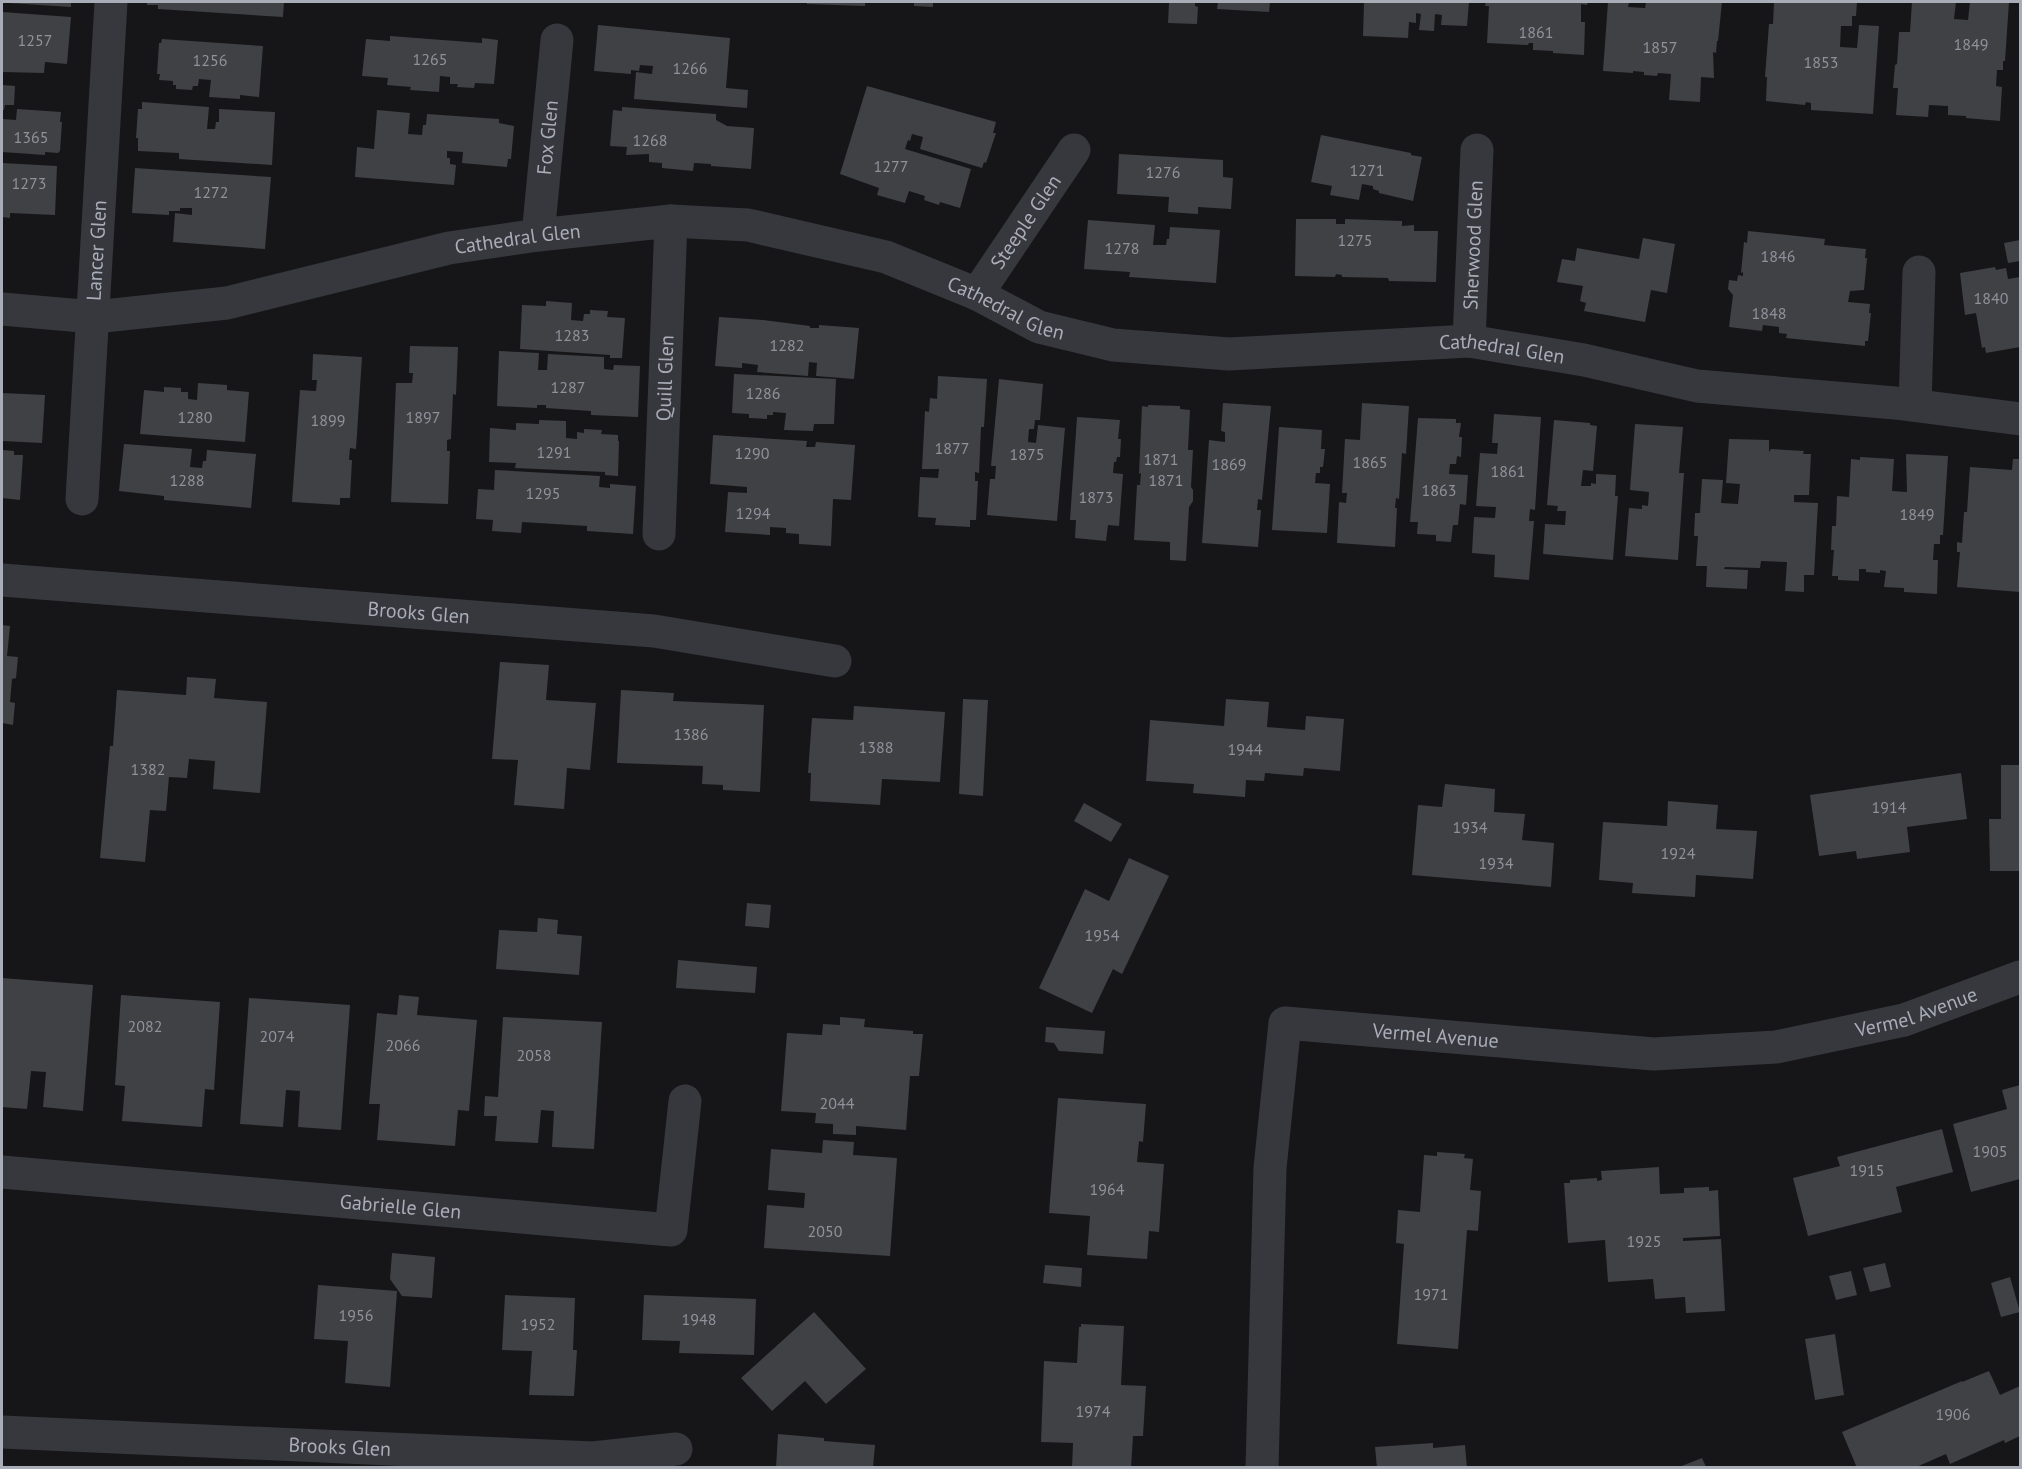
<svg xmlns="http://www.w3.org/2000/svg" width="2022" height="1469" font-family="'PT Sans',sans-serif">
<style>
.building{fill:#404145}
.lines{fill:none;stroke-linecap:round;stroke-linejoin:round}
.minor{stroke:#37383d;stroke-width:33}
.labels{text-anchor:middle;stroke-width:6;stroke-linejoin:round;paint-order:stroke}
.number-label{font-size:16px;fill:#8e929b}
.street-label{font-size:20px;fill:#a8adb8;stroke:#111113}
</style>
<rect width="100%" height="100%" fill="#161618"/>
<g class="building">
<polygon points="10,2 71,2 71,7 9,3"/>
<polygon points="147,2 284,2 283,17 158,9 158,5 147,5"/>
<polygon points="807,2 865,2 865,6 807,4"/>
<polygon points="914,2 933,2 933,7 914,6"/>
<polygon points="1169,2 1195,2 1195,6 1198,7 1197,24 1168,23"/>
<polygon points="1218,2 1270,2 1269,12 1217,9"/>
<polygon points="1364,2 1469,2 1467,26 1441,25 1442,15 1435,14 1434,31 1419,30 1421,14 1416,13 1416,23 1409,22 1408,38 1363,36"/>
<polygon points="1486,2 1588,2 1587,5 1581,4 1581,22 1585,22 1584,55 1553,53 1553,51 1533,50 1533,43 1529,43 1528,45 1487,43 1489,6 1485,6"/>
<polygon points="1608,2 1629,2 1628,7 1645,8 1646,2 1722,2 1718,41 1717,41 1716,53 1713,52 1714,78 1701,77 1700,102 1669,100 1671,74 1658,73 1657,76 1644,75 1644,72 1633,71 1633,73 1603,71"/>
<polygon points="1774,2 1857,2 1856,16 1852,16 1852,26 1841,26 1840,47 1857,48 1859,25 1879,26 1873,114 1811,110 1811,103 1806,102 1805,105 1766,101 1767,77 1765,77 1769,24 1773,24"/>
<polygon points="1912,2 1956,2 1954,19 1968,20 1970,2 2009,2 2005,61 2003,61 2003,70 1997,70 1996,86 2002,87 2000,121 1966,118 1966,116 1948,115 1948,106 1929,105 1928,117 1896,115 1898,88 1893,88 1895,65 1897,64 1899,32 1910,32"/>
<polygon points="2,12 71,17 67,64 45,62 44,73 2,72"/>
<polygon points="598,25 730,38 726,88 748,90 747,108 634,99 636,72 652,74 653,66 640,65 639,71 631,70 631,74 594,71"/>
<polygon points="390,36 482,43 482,38 498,40 494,84 475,83 474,88 457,87 458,84 450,84 450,77 440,76 439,92 410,90 411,87 387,85 388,78 362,76 366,39 390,41"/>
<polygon points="162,39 263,46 259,97 240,95 240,99 209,97 211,80 199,79 198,86 193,86 192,90 176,89 176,85 173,85 173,81 159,80 160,74 157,74 159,43 161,43"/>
<polygon points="2,85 15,86 14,105 5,105 4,110 2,110"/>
<polygon points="867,86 996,122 993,133 996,133 986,163 984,162 982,168 920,149 923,137 912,134 910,141 908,140 905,149 971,169 960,208 940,202 939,205 924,200 925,196 909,191 905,203 877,195 879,188 840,174"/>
<polygon points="142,102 209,107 207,129 215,129 216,122 219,122 219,109 275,112 272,165 179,159 179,153 138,151 138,138 136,138 138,109 142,109"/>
<polygon points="622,107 716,114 716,120 727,126 754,128 751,169 711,166 711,164 694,163 693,171 662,168 662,163 649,162 649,154 626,155 627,147 610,146 613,110 622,111"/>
<polygon points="17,109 61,112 60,122 62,122 60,151 58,153 45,152 45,155 2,152 2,119 16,120"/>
<polygon points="377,110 410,113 408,134 422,135 423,125 426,125 427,114 499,119 499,123 514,126 511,159 508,159 507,167 462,163 463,152 447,151 447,158 450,158 450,164 456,165 454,185 355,177 357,147 374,149"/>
<polygon points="1321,135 1411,153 1411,155 1422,157 1413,201 1379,193 1379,191 1373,189 1373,186 1362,184 1359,200 1330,195 1332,186 1311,182"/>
<polygon points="1119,154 1223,160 1223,177 1233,178 1231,209 1198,207 1198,214 1168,212 1169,197 1117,194"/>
<polygon points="2,163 57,166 55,215 10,213 10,218 2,217"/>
<polygon points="135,168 271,177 265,249 173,242 175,213 192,215 192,208 180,208 180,211 169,211 169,215 132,213"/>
<polygon points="1296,219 1336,219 1336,224 1345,224 1345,219 1402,221 1402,226 1414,225 1414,231 1438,231 1436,282 1389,281 1388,278 1342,277 1342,275 1336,274 1335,277 1295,276"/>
<polygon points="1088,220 1155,225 1153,245 1166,245 1167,239 1169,239 1170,227 1220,230 1216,283 1129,277 1130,272 1084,269"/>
<polygon points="1748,231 1825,239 1824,245 1866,249 1865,258 1867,258 1864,290 1850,291 1848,302 1870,304 1869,313 1871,313 1868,341 1865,341 1865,346 1786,338 1787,334 1779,333 1779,327 1763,325 1762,331 1729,327 1733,295 1728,289 1729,280 1737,281 1738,275 1743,276 1743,272 1741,273 1744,242 1747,243"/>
<polygon points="1643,238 1675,244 1667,293 1651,290 1645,322 1584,311 1586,303 1580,301 1583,286 1557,282 1562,259 1575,261 1577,248 1639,259"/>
<polygon points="2020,240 2020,261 2008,263 2004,243"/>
<polygon points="1995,267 1996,270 2006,268 2008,279 2020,277 2020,347 1986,353 1985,347 1982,348 1976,313 1965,315 1960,273"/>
<polygon points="546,301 572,303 571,320 583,321 584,314 590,314 590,310 608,311 607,317 625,318 622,358 610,358 610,355 520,349 522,305 546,306"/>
<polygon points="719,317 763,320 810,326 810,328 819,328 819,325 859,328 854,379 816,376 817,363 809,362 808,376 757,372 758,365 742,363 742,368 715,366"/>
<polygon points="410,346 458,347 456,395 453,394 451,439 447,440 447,451 450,451 448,504 391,502 396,383 412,383 413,373 409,373"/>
<polygon points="499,351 539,353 538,370 547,370 548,354 604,357 604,369 613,370 614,365 640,366 638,417 591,415 591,411 546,408 546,405 537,405 537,408 497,406"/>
<polygon points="313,354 362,357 356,449 350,448 349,460 352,460 350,498 340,498 340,505 292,502 300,390 316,391 317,380 312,380"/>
<polygon points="734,374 836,379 834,424 814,424 813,431 784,430 786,413 773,412 773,415 767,415 767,419 749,418 749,414 732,413"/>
<polygon points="938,376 987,379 984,427 981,427 979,473 975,472 975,481 978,481 976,520 970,520 970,527 935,525 936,518 918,517 920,477 938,478 939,469 922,469 925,411 929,412 930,398 937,399"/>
<polygon points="999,379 1043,384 1040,420 1035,420 1034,429 1029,429 1028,442 1036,443 1038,425 1065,428 1057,521 987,515 990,479 995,479 996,466 991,466"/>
<polygon points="198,383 227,385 227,390 249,392 245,442 140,434 144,390 164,392 164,387 181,388 181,392 188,392 188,399 197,400"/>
<polygon points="2,393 45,395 42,443 2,441"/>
<polygon points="1223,403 1271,406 1262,500 1258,499 1257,510 1261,510 1258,547 1202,543 1209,440 1225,442 1225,432 1221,431"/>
<polygon points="1362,403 1409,406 1406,454 1402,453 1399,499 1396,498 1395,508 1397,508 1395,547 1337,543 1339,502 1346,503 1347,493 1342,493 1345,439 1360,440"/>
<polygon points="1148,405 1180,406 1180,409 1190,410 1188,450 1193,450 1191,487 1193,490 1193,501 1189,507 1186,561 1170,560 1170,542 1134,540 1137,485 1140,485 1141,473 1139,474 1142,406 1148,407"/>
<polygon points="1494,414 1541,417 1535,510 1530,509 1529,521 1534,521 1529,580 1494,577 1495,555 1472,553 1474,517 1495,518 1496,507 1476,506 1480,453 1497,454 1498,443 1492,443"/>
<polygon points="1077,417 1120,420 1118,439 1121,439 1120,457 1117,457 1116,462 1114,462 1113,473 1123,474 1119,526 1108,525 1106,541 1075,538 1076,520 1070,520"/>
<polygon points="1418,418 1456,419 1456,423 1461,423 1459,437 1462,437 1461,457 1457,456 1456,464 1450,464 1449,474 1468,475 1466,505 1460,504 1458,525 1453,525 1451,542 1436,541 1436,535 1417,534 1418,522 1410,522"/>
<polygon points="539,420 566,421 566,438 577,439 577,432 584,433 584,429 602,430 601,434 618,435 618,441 619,441 618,476 605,475 605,472 515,468 516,463 489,462 490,428 516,430 516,423 539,424"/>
<polygon points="1554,420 1590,423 1590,425 1597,426 1593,471 1583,470 1581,486 1591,486 1591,483 1596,484 1596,474 1616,475 1615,496 1618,496 1613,560 1543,554 1545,524 1565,525 1566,511 1557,511 1558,506 1547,505"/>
<polygon points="1635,424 1683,427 1679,473 1684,473 1678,560 1625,556 1629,508 1642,509 1642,505 1648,506 1649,492 1630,490"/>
<polygon points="1279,427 1322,430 1321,449 1325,449 1323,467 1320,467 1320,473 1316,473 1315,483 1330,484 1327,533 1272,530"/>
<polygon points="713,435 807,441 806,447 815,447 816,442 855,445 851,500 833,499 831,546 799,544 799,534 786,533 786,528 770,527 770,535 725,532 728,492 747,493 747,487 710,484"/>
<polygon points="1729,439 1769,440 1769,452 1771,449 1804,451 1803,454 1811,454 1809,495 1794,495 1794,502 1818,503 1814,575 1804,575 1804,592 1785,591 1787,562 1761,561 1760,568 1725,567 1724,569 1748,570 1747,589 1706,587 1707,566 1696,566 1698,536 1694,536 1695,513 1700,513 1702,479 1723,480 1721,503 1738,504 1740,484 1726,483"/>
<polygon points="124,444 192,449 190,467 202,468 203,461 206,461 207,450 256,454 251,508 164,500 164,496 119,491"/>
<polygon points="2,450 14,451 14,455 23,455 20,500 2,498"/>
<polygon points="1906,454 1948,456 1943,535 1940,535 1940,544 1934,544 1933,560 1938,560 1937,594 1904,592 1904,588 1884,587 1886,571 1880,570 1880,573 1866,572 1866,569 1859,569 1859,581 1838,580 1838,576 1832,576 1834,550 1831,550 1832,526 1836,526 1837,496 1849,497 1851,459 1860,460 1860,457 1894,459 1892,491 1907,492"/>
<polygon points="2013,459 2020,459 2020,592 1957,587 1960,552 1957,552 1957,542 1962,543 1964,512 1967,512 1970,467 2012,470"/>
<polygon points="495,470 600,476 599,487 610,488 610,484 636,486 633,534 587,531 587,526 522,522 521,533 492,531 493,520 476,519 478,489 494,490"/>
<polygon points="2,625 10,626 7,656 18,657 16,678 12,679 10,702 15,703 13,725 2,723"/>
<polygon points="500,662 549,665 546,700 596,703 590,770 567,768 564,809 514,805 518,760 492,759"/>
<polygon points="187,677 216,679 214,698 267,702 260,793 213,789 215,761 189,759 187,778 169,777 166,811 150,810 145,862 100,858 110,746 113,746 117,690 186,695"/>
<polygon points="621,690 674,693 673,701 764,705 760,792 723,790 723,785 702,784 703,766 617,763"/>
<polygon points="963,699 988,700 983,796 959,794"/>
<polygon points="1226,699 1269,702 1267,727 1305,730 1306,716 1344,719 1340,771 1304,768 1303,776 1265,773 1264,781 1246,780 1245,797 1193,793 1194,784 1146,781 1150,720 1224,726"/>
<polygon points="854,706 945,712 940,782 882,779 880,805 810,801 811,773 808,773 812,718 853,720"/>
<polygon points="2001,765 2020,765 2020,871 1990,871 1989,819 2001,819"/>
<polygon points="1961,773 1967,819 1907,827 1910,852 1857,859 1856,851 1819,856 1810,795"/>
<polygon points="1445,784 1495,789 1494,812 1525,814 1522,840 1554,843 1551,887 1412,875 1418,805 1442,807"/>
<polygon points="1668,801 1718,805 1716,829 1757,831 1753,879 1696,875 1695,897 1632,893 1633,883 1599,880 1603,822 1667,826"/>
<polygon points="1084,803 1122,824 1111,842 1074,821"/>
<polygon points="1129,858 1169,876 1122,974 1113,969 1092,1013 1039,988 1085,889 1109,901"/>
<polygon points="747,903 771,905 769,928 745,926"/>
<polygon points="538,918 558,920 557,934 582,936 579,975 496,969 499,930 537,932"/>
<polygon points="678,960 757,967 755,993 676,988"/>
<polygon points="2,978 93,985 83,1111 43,1107 46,1072 31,1071 27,1109 2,1107"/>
<polygon points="121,995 220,1002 214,1090 205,1089 202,1127 122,1121 125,1086 115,1085"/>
<polygon points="399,995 419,997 417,1015 477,1020 469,1111 458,1110 455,1146 377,1140 380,1104 369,1104 377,1013 397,1015"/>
<polygon points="249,998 350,1005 341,1130 298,1127 300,1091 286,1090 283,1127 240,1124"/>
<polygon points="503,1017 602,1022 594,1149 552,1147 554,1111 541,1110 538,1143 495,1141 497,1116 484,1116 485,1096 498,1097"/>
<polygon points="840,1017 865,1019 864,1027 913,1031 913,1034 923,1034 919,1076 910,1076 906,1130 856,1126 856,1135 833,1134 833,1124 815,1123 816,1113 781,1111 787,1033 822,1035 823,1024 840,1025"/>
<polygon points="1046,1027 1105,1031 1103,1054 1059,1051 1054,1043 1045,1042"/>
<polygon points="2020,1085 2020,1179 1971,1192 1953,1124 2007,1109 2002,1090"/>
<polygon points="1058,1098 1146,1104 1143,1142 1139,1141 1137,1162 1164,1164 1159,1232 1149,1231 1147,1259 1087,1255 1090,1216 1049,1213"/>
<polygon points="1942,1129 1953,1172 1896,1187 1902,1212 1808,1236 1793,1178 1840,1166 1837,1157"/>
<polygon points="823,1140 854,1142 853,1155 897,1158 890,1256 764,1248 767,1205 804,1208 805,1193 768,1190 771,1149 822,1153"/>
<polygon points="1437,1152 1465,1154 1464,1158 1473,1159 1470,1190 1481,1191 1478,1231 1467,1230 1458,1349 1397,1344 1404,1244 1396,1243 1398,1210 1420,1212 1424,1155 1437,1156"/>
<polygon points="1659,1167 1660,1194 1684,1193 1684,1188 1709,1187 1709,1191 1718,1190 1720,1236 1683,1238 1683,1241 1721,1239 1725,1311 1686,1313 1685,1297 1655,1299 1653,1279 1608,1282 1605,1240 1568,1243 1564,1183 1570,1183 1570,1180 1597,1178 1597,1181 1602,1180 1601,1171"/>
<polygon points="392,1253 435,1257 432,1298 402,1296 390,1279"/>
<polygon points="1885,1263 1891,1287 1870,1292 1863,1268"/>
<polygon points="1045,1265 1082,1268 1081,1287 1043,1283"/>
<polygon points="1851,1271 1857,1295 1836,1300 1829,1276"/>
<polygon points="2010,1277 2020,1312 2001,1317 1991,1283"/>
<polygon points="318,1285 397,1291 390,1387 345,1383 348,1341 314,1339"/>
<polygon points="505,1295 575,1298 573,1350 577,1350 574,1396 529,1395 532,1351 502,1350"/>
<polygon points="644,1295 756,1299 754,1355 679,1353 680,1341 642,1340"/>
<polygon points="814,1312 866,1369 826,1404 805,1381 772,1411 741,1378"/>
<polygon points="1081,1324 1124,1326 1121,1385 1146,1386 1143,1436 1133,1436 1131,1468 1072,1468 1073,1443 1041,1442 1044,1361 1077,1363 1079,1327 1081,1327"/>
<polygon points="1835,1334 1844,1395 1815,1400 1805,1339"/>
<polygon points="1989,1371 2000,1395 2020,1386 2020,1436 2005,1443 2004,1440 1950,1464 1946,1454 1914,1468 1857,1468 1842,1432 1962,1381 1962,1382"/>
<polygon points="778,1434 824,1438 824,1441 875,1445 873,1468 776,1468"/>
<polygon points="1433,1443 1433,1448 1465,1445 1467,1468 1377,1468 1375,1447"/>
<polygon points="1702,1458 1706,1467 1679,1467"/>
</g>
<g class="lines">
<g class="minor">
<path id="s1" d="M538 235 557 40"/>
<path id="s2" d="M977 294 1074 150"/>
<path id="s3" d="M2 309 94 317 227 303 449 248 538 235 671 221 748 225 886 257 977 294 1039 327 1113 345 1229 354 1469 341 1584 360 1697 386 1895 403 2020 419"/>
<path id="s4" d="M1469 341 1477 150"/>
<polyline points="1915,405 1919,272"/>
<path id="s5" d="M82 499 111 2"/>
<path id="s6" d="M659 534 671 221"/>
<path id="s7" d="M2 580 654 631 835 661"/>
<path id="s8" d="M2 1172 671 1230 685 1101"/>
<path id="s9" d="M2 1432 593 1458 676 1449"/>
<path id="s10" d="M1262 1468 1270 1168 1285 1023 1654 1054 1776 1047 1904 1020 2020 977"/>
</g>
</g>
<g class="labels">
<g class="number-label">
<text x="1536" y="38">1861</text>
<text x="35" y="46">1257</text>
<text x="1971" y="50">1849</text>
<text x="1660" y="53">1857</text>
<text x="430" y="65">1265</text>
<text x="210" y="66">1256</text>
<text x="1821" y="68">1853</text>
<text x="690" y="74">1266</text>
<text x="31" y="143">1365</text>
<text x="650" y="146">1268</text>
<text x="891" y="172">1277</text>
<text x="1367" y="176">1271</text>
<text x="1163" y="178">1276</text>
<text x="29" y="189">1273</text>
<text x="211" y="198">1272</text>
<text x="1355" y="246">1275</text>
<text x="1122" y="254">1278</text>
<text x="1778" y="262">1846</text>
<text x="1991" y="304">1840</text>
<text x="1769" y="319">1848</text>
<text x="572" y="341">1283</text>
<text x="787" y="351">1282</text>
<text x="568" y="393">1287</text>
<text x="763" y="399">1286</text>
<text x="195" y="423">1280</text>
<text x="423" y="423">1897</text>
<text x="328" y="426">1899</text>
<text x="952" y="454">1877</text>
<text x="554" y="458">1291</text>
<text x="752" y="459">1290</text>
<text x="1027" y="460">1875</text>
<text x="1161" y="465">1871</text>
<text x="1370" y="468">1865</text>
<text x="1229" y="470">1869</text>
<text x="1508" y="477">1861</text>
<text x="187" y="486">1288</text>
<text x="1166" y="486">1871</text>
<text x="1439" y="496">1863</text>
<text x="543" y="499">1295</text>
<text x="1096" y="503">1873</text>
<text x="753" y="519">1294</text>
<text x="1917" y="520">1849</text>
<text x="691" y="740">1386</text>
<text x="876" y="753">1388</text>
<text x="1245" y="755">1944</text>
<text x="148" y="775">1382</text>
<text x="1889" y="813">1914</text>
<text x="1470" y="833">1934</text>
<text x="1678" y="859">1924</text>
<text x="1496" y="869">1934</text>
<text x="1102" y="941">1954</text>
<text x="145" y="1032">2082</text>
<text x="277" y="1042">2074</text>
<text x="403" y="1051">2066</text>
<text x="534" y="1061">2058</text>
<text x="837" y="1109">2044</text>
<text x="1990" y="1157">1905</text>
<text x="1867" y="1176">1915</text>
<text x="1107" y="1195">1964</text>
<text x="825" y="1237">2050</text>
<text x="1644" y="1247">1925</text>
<text x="1431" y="1300">1971</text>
<text x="356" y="1321">1956</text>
<text x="699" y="1325">1948</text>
<text x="538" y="1330">1952</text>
<text x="1093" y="1417">1974</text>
<text x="1953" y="1420">1906</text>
</g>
<g class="street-label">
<text dy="7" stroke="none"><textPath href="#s1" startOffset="98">Fox Glen</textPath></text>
<text dy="7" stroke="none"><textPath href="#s2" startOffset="87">Steeple Glen</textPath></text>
<text dy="7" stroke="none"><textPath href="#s3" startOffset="524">Cathedral Glen</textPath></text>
<text dy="7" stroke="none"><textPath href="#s4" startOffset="96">Sherwood Glen</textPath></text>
<text dy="7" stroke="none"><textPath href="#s5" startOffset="249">Lancer Glen</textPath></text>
<text dy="7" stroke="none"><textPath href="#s3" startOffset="1028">Cathedral Glen</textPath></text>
<text dy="7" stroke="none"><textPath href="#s3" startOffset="1532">Cathedral Glen</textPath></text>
<text dy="7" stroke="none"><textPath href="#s6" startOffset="156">Quill Glen</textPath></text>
<text dy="7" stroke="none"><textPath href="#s7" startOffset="418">Brooks Glen</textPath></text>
<text dy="7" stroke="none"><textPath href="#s10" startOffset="1083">Vermel Avenue</textPath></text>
<text dy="7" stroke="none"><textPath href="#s10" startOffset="597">Vermel Avenue</textPath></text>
<text dy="7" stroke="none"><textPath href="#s8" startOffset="400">Gabrielle Glen</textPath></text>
<text dy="7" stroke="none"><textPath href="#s9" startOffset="338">Brooks Glen</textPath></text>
</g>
</g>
<rect width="2022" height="1469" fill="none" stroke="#a8adb8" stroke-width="6"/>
</svg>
